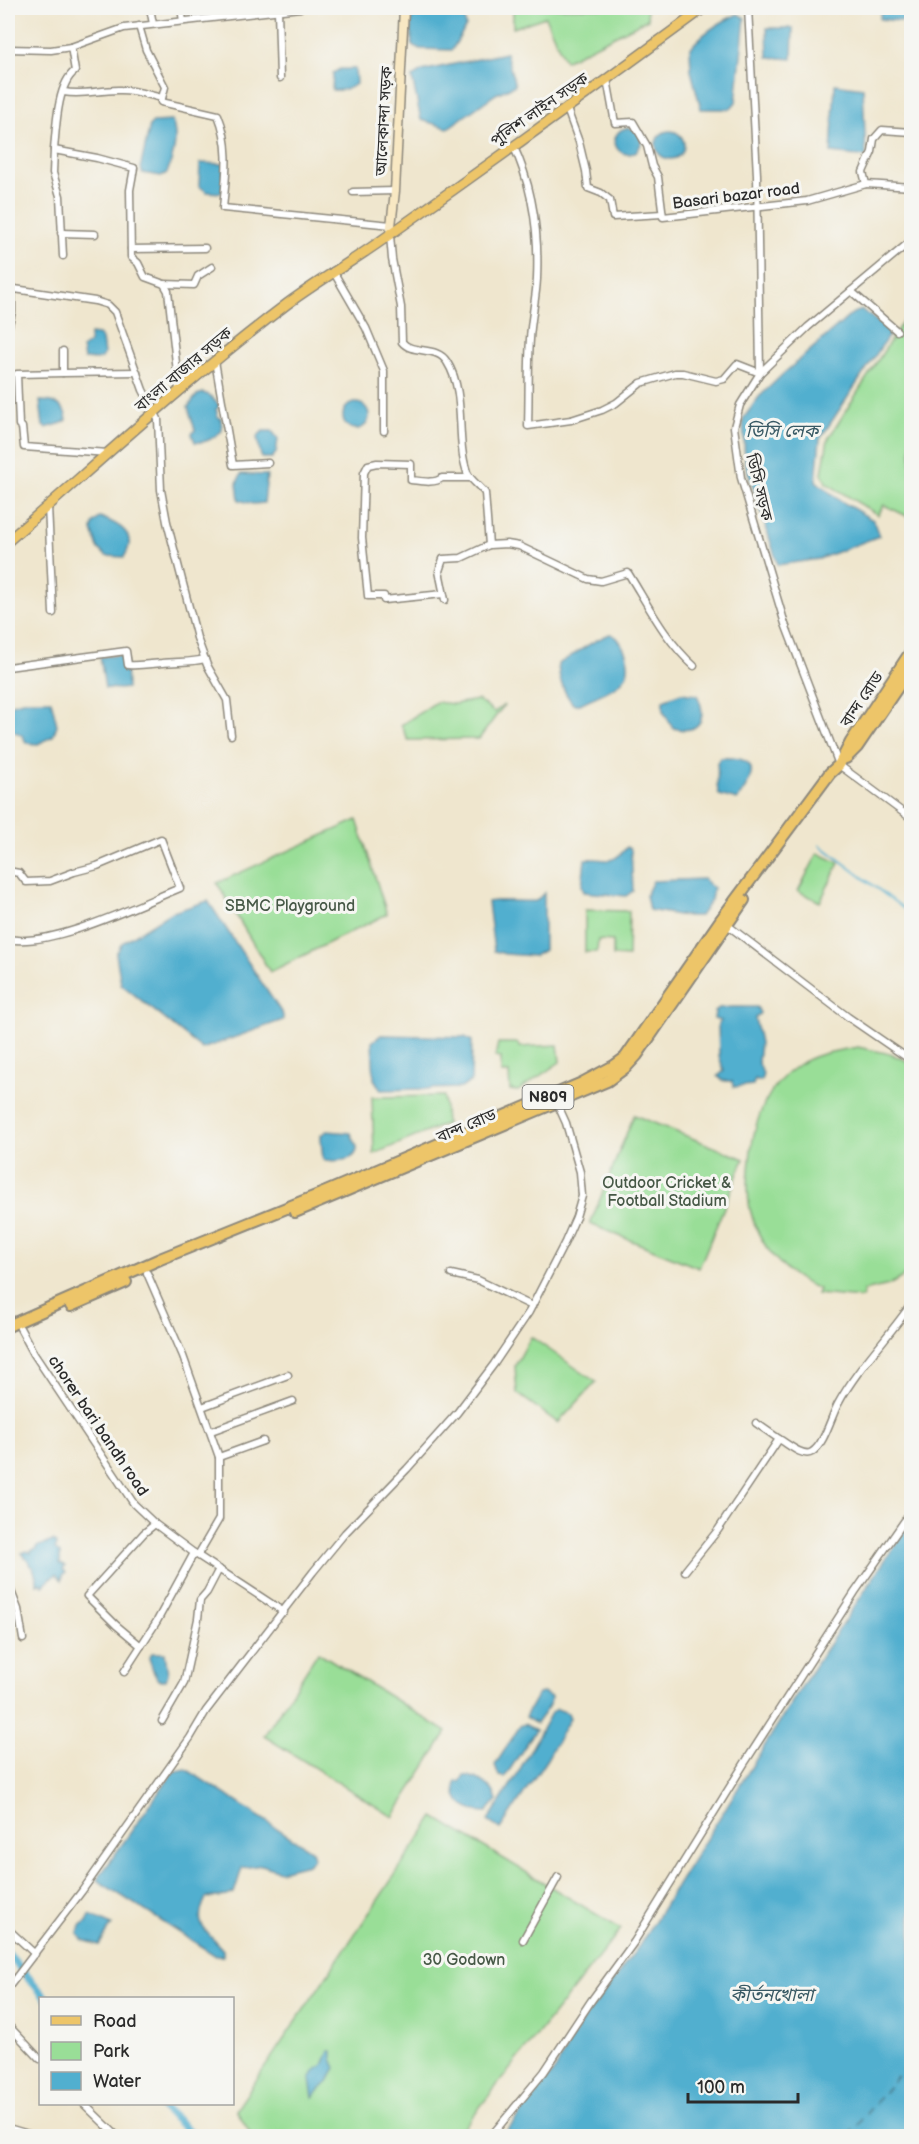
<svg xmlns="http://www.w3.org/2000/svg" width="919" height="2144" font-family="'Balsamiq Sans','Noto Sans Bengali',sans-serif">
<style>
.green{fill:#99de97;stroke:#628461;stroke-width:1.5}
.water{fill:#51afcf;stroke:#3e6d7d;stroke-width:1.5}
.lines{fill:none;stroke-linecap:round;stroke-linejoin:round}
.stream{stroke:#51afcf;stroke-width:2}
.canal{stroke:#51afcf;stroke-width:8}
.ferry{stroke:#385964;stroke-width:1.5;stroke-dasharray:8 6;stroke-linecap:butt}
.minor-casing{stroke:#8d887c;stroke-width:9}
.secondary-casing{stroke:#8d887c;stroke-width:11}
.primary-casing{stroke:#8d887c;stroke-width:12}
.trunk-casing{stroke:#8d887c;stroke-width:14}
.minor{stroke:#fff;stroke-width:6}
.secondary{stroke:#f8e8c3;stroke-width:8}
.primary{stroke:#edc569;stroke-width:9}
.trunk{stroke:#edc569;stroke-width:10}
.labels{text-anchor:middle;stroke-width:6;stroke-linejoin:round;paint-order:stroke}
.shield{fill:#f6f6f2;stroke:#686867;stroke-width:1.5}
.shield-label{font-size:15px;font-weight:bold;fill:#2b2b2b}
.street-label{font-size:16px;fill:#2b2b2b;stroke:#f6f6f2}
.park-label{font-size:16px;fill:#465846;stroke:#f6f6f2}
.water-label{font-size:18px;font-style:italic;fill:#385964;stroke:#f6f6f2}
</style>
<rect width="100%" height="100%" fill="#f6f6f2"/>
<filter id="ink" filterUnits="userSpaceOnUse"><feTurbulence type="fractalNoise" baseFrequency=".0167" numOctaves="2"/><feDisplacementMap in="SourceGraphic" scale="12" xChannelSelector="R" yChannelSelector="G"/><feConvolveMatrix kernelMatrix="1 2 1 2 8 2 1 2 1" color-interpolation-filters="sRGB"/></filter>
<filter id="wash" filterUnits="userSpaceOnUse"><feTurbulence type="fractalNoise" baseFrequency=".008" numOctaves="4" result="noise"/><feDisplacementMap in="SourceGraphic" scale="24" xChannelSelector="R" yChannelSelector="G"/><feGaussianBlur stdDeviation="1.35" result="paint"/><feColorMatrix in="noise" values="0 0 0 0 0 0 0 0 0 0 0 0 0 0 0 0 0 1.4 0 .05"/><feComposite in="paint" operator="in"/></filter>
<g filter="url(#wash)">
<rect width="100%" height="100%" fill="#efe6ce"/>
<g class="green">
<polygon points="513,8 646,8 648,19 565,61 545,17 513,28"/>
<polygon points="911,308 911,518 884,505 878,515 826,483 822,473 828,439"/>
<polygon points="478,700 494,712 504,705 479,739 408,740 401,725 436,702 454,704"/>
<polygon points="357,820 387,914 270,972 217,883"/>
<polygon points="818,853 839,863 820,902 798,891"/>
<polygon points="585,910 629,911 628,957 613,956 613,941 598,940 597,952 585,952"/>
<polygon points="498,1043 518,1043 519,1047 558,1045 560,1062 518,1091 510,1090 509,1073 501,1073 501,1058 495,1057"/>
<path d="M858 1047C875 1051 898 1053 912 1065L911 1272 889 1285 864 1291 862 1298 817 1294 819 1289C784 1276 758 1245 750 1209 746 1190 749 1170 751 1150 756 1116 768 1085 798 1065 816 1053 837 1051 858 1047Z"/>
<polygon points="444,1096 446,1124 374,1154 372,1097"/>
<polygon points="634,1115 744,1159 699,1268 590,1224"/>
<polygon points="531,1337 596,1382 558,1423 517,1393 515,1366"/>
<polygon points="318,1652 447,1732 393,1817 264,1736"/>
<polygon points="434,1817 621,1929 457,2136 252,2136 236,2110"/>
</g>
<g class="water">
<polygon points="413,8 463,8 466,26 452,50 420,49 412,45 411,25"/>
<polygon points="881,8 911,8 911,22 880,19"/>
<path d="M738 14 745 18 736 102 730 109H701L691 71 690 49C702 33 720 22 738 14Z"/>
<polygon points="767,28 793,28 792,59 768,57"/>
<polygon points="506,53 515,85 496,94 448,128 421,120 412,77 422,71"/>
<path d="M340 69H355L356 84C349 90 341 91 332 90L333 73Z"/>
<polygon points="835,84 863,88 866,157 831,153"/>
<path d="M172 121C179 138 173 157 167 173L161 176 142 173 141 165 150 125 153 122Z"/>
<circle cx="628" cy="141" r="13"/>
<circle cx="670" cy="145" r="14"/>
<polygon points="200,163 224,164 222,193 207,192 199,186"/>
<polygon points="862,310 891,332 820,439 816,481 839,500 873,520 879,536 819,559 778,565 745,462 743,419 759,397 783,374 853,313"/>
<polygon points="90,334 98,335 102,339 104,354 102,358 97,360 84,359 82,348 89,343"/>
<path d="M203 393 209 395 220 406 216 409 218 417 221 418 222 431C214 437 206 444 195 442L192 434 195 430 188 407 197 395Z"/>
<path d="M40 401C54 401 65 404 67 420L62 423 46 428 43 426Z"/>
<circle cx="356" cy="416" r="13"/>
<path d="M263 431H272L278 439 276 453 272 458H262C260 455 258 440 257 437Z"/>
<polygon points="241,474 267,475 264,503 253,504 239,500 237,483"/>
<path d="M100 517C119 524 139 534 124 557L106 556 98 548 92 530 93 524Z"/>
<path d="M610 634C618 636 621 643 625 651 639 686 604 691 580 704H573C563 691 559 680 558 664 576 654 591 641 610 634Z"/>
<polygon points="120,655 126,659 127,688 120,689 105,688 100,657"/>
<path d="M681 693 697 695C708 718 700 735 673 728L663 711V700Z"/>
<polygon points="26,700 51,700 57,725 53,736 38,744 26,743 23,736 16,732 8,732 8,705"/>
<path d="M720 758C760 756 757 774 737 800L719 795C715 785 719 774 717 763Z"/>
<path d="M627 847 631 850 633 891 626 896 584 892 582 886 585 859C606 857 610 868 627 847Z"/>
<polygon points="703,879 713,888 711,900 700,916 684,916 649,910 646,895 653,881"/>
<path d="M544 893V950L534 956 505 954 494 951 488 902C499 899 523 902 536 901Z"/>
<polygon points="208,901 283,1015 283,1020 202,1049 121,984 116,954 122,943 170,913"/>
<polygon points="733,1007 757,1007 760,1013 755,1018 760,1043 758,1061 763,1074 761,1081 755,1079 753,1085 734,1087 732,1081 723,1081 718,1076 724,1071 719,1056 718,1023 721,1021 714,1019 715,1011 719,1008"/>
<polygon points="381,1035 465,1037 472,1041 471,1081 461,1088 381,1090 374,1079 372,1042"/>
<path d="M327 1131 351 1133C352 1137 356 1143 357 1147 358 1163 333 1161 323 1160L321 1139V1135Z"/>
<polygon points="911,1521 911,2136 503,2136 555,2070 579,2026 639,1946 814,1667"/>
<polygon points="53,1541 56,1544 55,1549 60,1554 60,1564 65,1566 63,1570 66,1573 63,1575 62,1580 56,1574 43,1586 41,1583 37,1584 37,1577 36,1577 33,1567 30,1566 28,1560 22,1553 27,1551 31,1553 31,1551 36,1549 36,1547"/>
<polygon points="152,1653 165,1653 168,1674 166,1680 158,1680 154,1673 149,1658"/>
<path d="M543 1693 551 1697C551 1707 541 1715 536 1724L525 1717 538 1694Z"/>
<polygon points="557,1709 568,1713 570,1718 547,1759 500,1829 488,1821 515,1778 551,1713"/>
<polygon points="524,1724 536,1730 533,1734 505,1777 499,1776 495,1765 520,1726"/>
<path d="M186 1769 312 1851 314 1858 308 1864 280 1871 262 1865 242 1868 234 1893 227 1896 206 1898C192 1926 206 1930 223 1950V1956H216L97 1880 173 1772Z"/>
<path d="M464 1775C479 1778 493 1785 497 1800L487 1812C467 1812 452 1803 456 1781L460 1782Z"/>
<polygon points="90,1915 112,1925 99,1945 83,1940 78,1934 80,1926 87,1922"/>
<polygon points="329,2051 332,2051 332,2059 336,2068 327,2083 313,2097 310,2080 314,2072 323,2065"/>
</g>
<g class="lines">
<polyline class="stream" points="820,845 912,915"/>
<g class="canal">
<polyline points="8,1954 46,1998"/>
<polyline points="159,2104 194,2136"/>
</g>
<polyline class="ferry" points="848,2136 912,2058"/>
</g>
</g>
<g filter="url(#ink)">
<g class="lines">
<defs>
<g id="minor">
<polyline points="150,8 153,24"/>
<polyline points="181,8 183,21"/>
<polyline points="278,10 280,78"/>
<path d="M139 26 146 50 165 87 161 102 218 115C231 146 226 176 223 208L391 225"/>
<path d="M71 47 75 71C57 84 56 129 54 150L97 158 134 168 130 190 131 257 138 263 145 277 164 284 168 291 179 390"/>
<polyline points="8,49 51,50 71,47 124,28 300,8"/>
<polyline points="607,79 615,123 633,122 647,146 652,166 658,177 663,217 807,201 866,184"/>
<path d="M64 92C83 96 101 89 121 90 136 90 148 95 162 98"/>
<polyline points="567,109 579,142 586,171 588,188 601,193 610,200 613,217 662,214"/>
<polyline points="912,132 882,130 874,139 872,152 863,172 866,184 912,187"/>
<path d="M513 145C533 187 539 234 537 279 536 299 531 319 530 339 528 368 529 397 528 426L571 420 602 410 616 403 641 383 675 373H683L716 381 724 379 737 364 760 373 757 175 748 8"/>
<polyline points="54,150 53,173 60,196 63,256"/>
<polyline points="353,192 395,191"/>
<polyline points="61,233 95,234"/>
<path d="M390 235 392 259 401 307 402 342C412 355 437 345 447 362 467 394 455 437 467 472 470 480 480 486 485 493L489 545"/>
<polyline points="912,240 808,327 760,373 740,405 734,427 741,478 785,624 839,765 912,819"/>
<polyline points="131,249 205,248"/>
<polyline points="333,271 366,328 384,371 384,431"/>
<polyline points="164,284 194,285 198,276 212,267"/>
<polyline points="8,288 95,301 108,305 115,312 143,390 158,419 161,490 167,522 197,638 207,665 227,700 231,735"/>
<polyline points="851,291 897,331"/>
<polyline points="8,329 12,312 12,289"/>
<polyline points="63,351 63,373 137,372"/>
<polyline points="215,361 233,465 268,463"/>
<polyline points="63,373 17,374 19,425 22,427 24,447 108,453"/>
<polyline points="48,506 53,613"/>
<path d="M443 594 384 600V596H368L362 538 364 473 368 465 377 463 411 464V480C421 481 434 484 442 478H470"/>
<path d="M445 600 439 571 443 559 461 558 489 545 507 544 519 546 588 579 601 581 628 573C648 605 665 640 694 666"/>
<path d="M8 667 126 651 128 665C141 666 149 664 162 663 177 661 190 663 205 659"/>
<path d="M8 871 19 873 26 882 50 881 74 872 97 866 161 839 180 888C138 905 51 948 8 939"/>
<polyline points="726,924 848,1017 912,1061"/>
<polyline points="147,1273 183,1356 219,1457 219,1519 198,1555"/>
<polyline points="451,1274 478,1280 532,1306"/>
<polyline points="20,1328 34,1354 134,1504 155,1524 194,1553 284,1612"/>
<polyline points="202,1407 288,1375"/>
<polyline points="211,1431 293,1401"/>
<path d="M779 1439C787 1443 803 1458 812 1452 824 1445 831 1417 838 1404 858 1367 888 1338 912 1303"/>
<polyline points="219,1457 263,1441"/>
<polyline points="685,1571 718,1530 779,1439 756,1423"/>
<polyline points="8,1583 18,1609 23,1639"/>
<polyline points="141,1646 116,1625 87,1596 144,1533 155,1524"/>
<polyline points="124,1672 157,1621 194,1553"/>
<polyline points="162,1721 184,1683 198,1619 200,1600 207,1592 219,1569"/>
<polyline points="8,1929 35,1954"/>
<polyline points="523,1940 558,1877"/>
<polyline points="8,1988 82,1891 190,1738 206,1711 313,1572 345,1533 407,1469 457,1413 494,1364 529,1312 565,1242 576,1217 582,1196 580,1172 566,1123 556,1101"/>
<polyline points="8,2025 40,2059"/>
<polyline points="84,2104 117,2136"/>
<polyline points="8,2128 35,2136"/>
<polyline points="491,2136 544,2072 591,2001 634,1942 744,1764 855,1592 912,1510"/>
</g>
<polyline id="secondary" points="390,235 395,191 404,8"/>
<path id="primary" d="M8 541C100 461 189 378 287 304 321 279 358 258 392 233 497 159 601 84 704 8"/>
<g id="trunk">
<polyline points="846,758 857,747 912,666"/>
<polyline points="295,1212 607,1081 626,1067 637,1055 744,900"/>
<polyline points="71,1306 126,1282"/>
<polyline points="8,1326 160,1259 326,1192 582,1083 614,1066 625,1058 720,921 830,773 839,765 851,742 912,650"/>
</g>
</defs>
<use href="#minor" class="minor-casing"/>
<use href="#secondary" class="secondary-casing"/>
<use href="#primary" class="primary-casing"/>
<use href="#trunk" class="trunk-casing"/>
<use href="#minor" class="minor"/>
<use href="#secondary" class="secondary"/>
<use href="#primary" class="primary"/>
<use href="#trunk" class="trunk"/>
</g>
</g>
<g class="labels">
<rect class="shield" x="522.5" y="1085" width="51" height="24" rx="4.5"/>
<g class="shield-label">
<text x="548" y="1102">N809</text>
</g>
<g class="street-label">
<text transform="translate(539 109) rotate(-35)" y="6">পুলিশ লাইন সড়ক</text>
<text transform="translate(383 121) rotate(-87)" y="6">আলেকান্দা সড়ক</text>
<text transform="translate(736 195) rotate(-7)" y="6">Basari bazar road</text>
<text transform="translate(183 369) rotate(-40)" y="6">বাংলা বাজার সড়ক</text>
<text transform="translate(760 487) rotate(76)" y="6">ডিসি সড়ক</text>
<text transform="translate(861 699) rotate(-56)" y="6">বান্দ রোড</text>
<text transform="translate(466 1125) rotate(-23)" y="6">বান্দ রোড</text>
<text transform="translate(99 1425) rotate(56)" y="6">chorer bari bandh road</text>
</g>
<g class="park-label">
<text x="290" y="911">SBMC Playground</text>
<text x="667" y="1188">Outdoor Cricket &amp;<tspan x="667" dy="18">Football Stadium</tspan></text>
<text x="464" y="1965">30 Godown</text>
</g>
<g class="water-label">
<text x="782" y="437">ডিসি লেক</text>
<text x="772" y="2001">কীর্তনখোলা</text>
</g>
</g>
<rect width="919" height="2144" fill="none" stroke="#f6f6f2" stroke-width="30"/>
<rect x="39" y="1997" width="195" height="108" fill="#f6f6f2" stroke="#a5a5a2" stroke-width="1.5"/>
<rect x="51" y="2016" width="30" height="9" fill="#edc569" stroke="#a5a5a2" stroke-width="1.5"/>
<text x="93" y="2027" font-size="18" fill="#2b2b2b">Road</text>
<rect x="51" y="2042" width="30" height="18" fill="#99de97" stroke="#a5a5a2" stroke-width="1.5"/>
<text x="93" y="2057" font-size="18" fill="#2b2b2b">Park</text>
<rect x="51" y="2072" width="30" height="18" fill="#51afcf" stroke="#a5a5a2" stroke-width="1.5"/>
<text x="93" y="2087" font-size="18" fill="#2b2b2b">Water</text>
<path d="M688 2093v9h110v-9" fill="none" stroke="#2b2b2b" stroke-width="3"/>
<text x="697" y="2093" font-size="18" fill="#2b2b2b" stroke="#f6f6f2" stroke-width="4.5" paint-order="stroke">100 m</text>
</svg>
